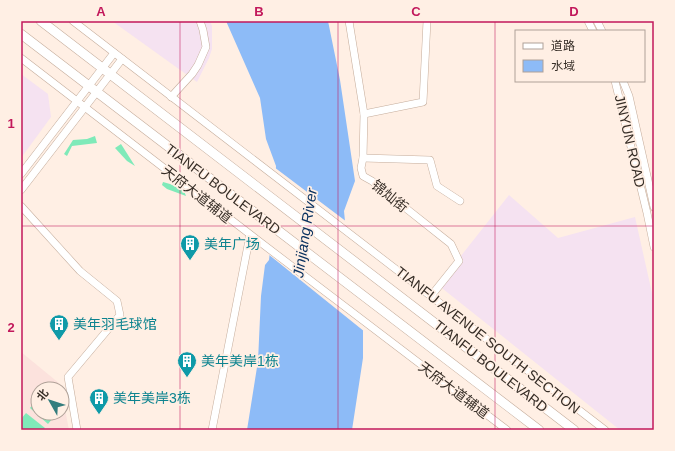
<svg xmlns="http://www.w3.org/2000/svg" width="675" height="451" font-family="Arial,'Noto Sans SC',sans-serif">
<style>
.commercial{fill:#f5e2f1}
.education{fill:#fce2dd}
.green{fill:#7feab9}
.water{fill:#8dbbf7}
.pier{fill:#ffefe4}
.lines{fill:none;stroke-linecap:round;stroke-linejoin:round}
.minor-casing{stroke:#c5ad9c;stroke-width:8}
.major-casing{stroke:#c5ad9c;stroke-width:10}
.minor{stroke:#fff;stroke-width:7}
.major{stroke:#fff;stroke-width:9}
.grid{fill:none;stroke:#c2185b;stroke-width:1;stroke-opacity:0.55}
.labels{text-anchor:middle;stroke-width:3.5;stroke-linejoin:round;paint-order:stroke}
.street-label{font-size:14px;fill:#362d26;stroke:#ffefe4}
.culture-label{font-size:14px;fill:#0d838f;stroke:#ffefe4;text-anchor:start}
.water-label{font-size:15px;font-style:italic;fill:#0b3260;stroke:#ffefe4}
.neatline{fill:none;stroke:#c2185b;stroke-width:1.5}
.grid-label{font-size:13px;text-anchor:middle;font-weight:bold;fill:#c2185b}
</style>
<rect width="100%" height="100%" fill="#ffefe4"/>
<g class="commercial">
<polygon points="112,21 210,21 212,26 212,49 209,58 197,82"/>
<polygon points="21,74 48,94 51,117 21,158"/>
<polygon points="509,195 558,238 635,217 654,302 654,430 620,430 438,285"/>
</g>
<polygon class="education" points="21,352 60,384 61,389 38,389 38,413 62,413 62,394 69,430 21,430"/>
<g class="green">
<polygon points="95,136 97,143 72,146 67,156 64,154 73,140 87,139"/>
<polygon points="121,144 135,166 127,161 115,148"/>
<polygon points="163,182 170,184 184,191 186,196 167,189 162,185"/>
<polygon points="38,398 38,413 57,413 48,424 30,408"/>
<polygon points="26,413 45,428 43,430 21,430 21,419"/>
</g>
<polygon class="water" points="226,21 328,21 340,80 355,181 344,211 350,272 363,323 363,358 352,430 247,430 258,361 261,296 265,265 269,260 274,214 276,166 266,139 260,98"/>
<polygon class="pier" points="274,167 347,222 352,271 361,304 365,323 365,332 268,254 272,214"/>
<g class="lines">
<defs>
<g id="minor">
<polyline points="73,21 605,430"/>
<polyline points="349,21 364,114 363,158 361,168 363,176 372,181 398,202 451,244 459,261 431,296"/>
<polyline points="588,21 593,31"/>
<polyline points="597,21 602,31"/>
<polyline points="21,58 260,242 507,430"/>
<polyline points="615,81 647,213 654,247"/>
<polyline points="623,81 629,96 654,207"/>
<polyline points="171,97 192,74 198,65 206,47 203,30 200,21"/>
<polyline points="364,114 423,102 427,21"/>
<polyline points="363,158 430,160 437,186 460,201"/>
<polyline points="21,174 114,53"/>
<polyline points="21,190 122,59"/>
<polyline points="21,206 80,271 117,301 120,315 68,377 77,430"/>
<polyline points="212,430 250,235"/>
</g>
<g id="major">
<polyline points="41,21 574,430"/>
<polyline points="21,34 539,430"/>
</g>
</defs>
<use href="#minor" class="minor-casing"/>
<use href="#major" class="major-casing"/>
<use href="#minor" class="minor"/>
<use href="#major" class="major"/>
</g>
<path class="grid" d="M180 21V430M338 21V430M495 21V430M21 226H654"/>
<defs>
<symbol id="building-pin" viewBox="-11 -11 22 30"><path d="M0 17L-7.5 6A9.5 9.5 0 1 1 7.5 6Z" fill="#0f9aa8" stroke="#ffefe4"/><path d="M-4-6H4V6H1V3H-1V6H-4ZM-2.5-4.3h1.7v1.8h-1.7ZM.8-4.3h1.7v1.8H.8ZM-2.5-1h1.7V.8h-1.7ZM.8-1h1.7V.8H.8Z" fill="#fff"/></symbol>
</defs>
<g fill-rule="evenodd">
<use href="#building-pin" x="179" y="233" width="22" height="30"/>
<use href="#building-pin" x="48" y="313" width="22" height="30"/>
<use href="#building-pin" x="176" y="350" width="22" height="30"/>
<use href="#building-pin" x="88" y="387" width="22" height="30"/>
</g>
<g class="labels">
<g class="street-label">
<text transform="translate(630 141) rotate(77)" y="5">JINYUN ROAD</text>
<text transform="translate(223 189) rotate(37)" y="5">TIANFU BOULEVARD</text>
<text transform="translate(197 194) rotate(38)" y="5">天府大道辅道</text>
<text transform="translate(390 196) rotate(39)" y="5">锦灿街</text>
<text transform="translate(488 340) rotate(38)" y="5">TIANFU AVENUE SOUTH SECTION</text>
<text transform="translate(491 366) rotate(38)" y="5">TIANFU BOULEVARD</text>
<text transform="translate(454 390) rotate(37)" y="5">天府大道辅道</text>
</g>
<g class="culture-label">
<text x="204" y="249">美年广场</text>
<text x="73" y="329">美年羽毛球馆</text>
<text x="201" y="366">美年美岸1栋</text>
<text x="113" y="403">美年美岸3栋</text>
</g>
<g class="water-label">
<text transform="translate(305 233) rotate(-81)" y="5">Jinjiang River</text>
</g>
</g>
<rect width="675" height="451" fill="none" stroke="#ffefe4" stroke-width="44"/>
<rect x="515" y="30" width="130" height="52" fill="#ffefe4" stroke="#afa198"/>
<rect x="523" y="43" width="20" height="6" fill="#ffffff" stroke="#afa198"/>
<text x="551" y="50" font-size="12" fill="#362d26">道路</text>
<rect x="523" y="60" width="20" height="12" fill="#8dbbf7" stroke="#afa198"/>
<text x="551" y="70" font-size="12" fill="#362d26">水域</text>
<g transform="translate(50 401) rotate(309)"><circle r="19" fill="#ffefe4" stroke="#afa198"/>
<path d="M0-3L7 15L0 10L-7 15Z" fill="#347d7d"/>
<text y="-6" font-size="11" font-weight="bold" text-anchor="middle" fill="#362d26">北</text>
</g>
<rect x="22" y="22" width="631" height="407" class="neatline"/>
<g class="grid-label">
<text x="101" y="16">A</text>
<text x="259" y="16">B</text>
<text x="416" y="16">C</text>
<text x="574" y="16">D</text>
<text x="11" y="128">1</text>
<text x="11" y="332">2</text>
</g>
</svg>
